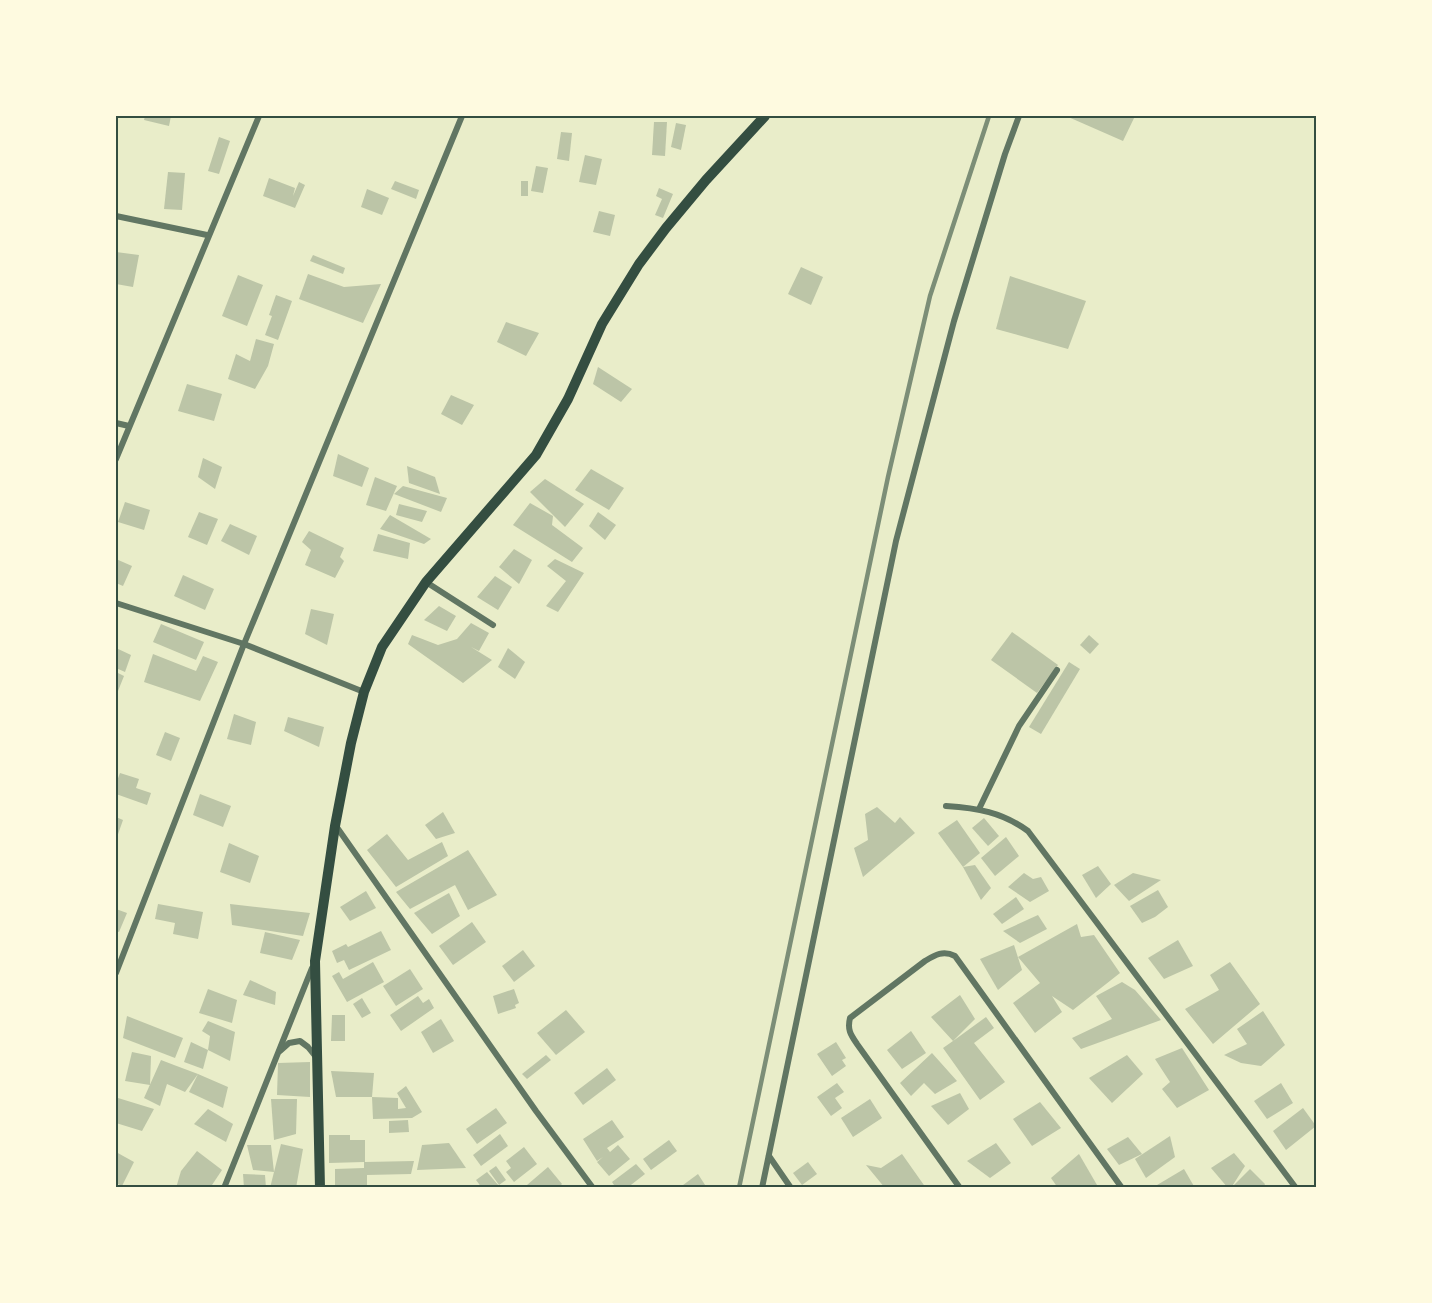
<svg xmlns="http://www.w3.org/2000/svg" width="1432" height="1303" font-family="Signika,sans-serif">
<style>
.building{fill:#bcc5a7}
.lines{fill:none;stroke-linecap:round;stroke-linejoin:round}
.minor{stroke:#617663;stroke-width:6}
.secondary{stroke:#344e41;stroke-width:10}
.rail{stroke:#7c8e77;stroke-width:4.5}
.neatline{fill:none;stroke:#344e41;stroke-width:2}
</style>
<rect width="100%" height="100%" fill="#e9edc9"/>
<g class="building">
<polygon points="145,116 171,116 169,126 144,120"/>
<polygon points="1066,116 1135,116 1123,141"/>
<polygon points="654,122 667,122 665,156 652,155"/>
<polygon points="676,123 686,125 681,150 671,147"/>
<polygon points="561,132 572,133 569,161 557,159"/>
<polygon points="219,137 230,141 219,174 208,171"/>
<polygon points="585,155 602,159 596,185 579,182"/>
<polygon points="536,166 548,168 543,193 531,191"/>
<polygon points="168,172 185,173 182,210 164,209"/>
<polygon points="269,178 295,188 293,196 299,182 305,185 295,208 263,196"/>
<polygon points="395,181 419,190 416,199 391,189"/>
<rect x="521" y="181" width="7" height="15"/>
<polygon points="659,188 673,194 663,218 655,215 662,199 656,196"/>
<polygon points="367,189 389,198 382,215 361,207"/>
<polygon points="599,211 615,215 610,236 593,232"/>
<polygon points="116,252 139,255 133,287 116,284"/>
<polygon points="313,255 345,268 343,274 310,261"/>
<polygon points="801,267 823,277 811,305 788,294"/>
<polygon points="308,274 344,287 381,284 363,323 299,299"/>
<polygon points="238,275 263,285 247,326 222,316"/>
<polygon points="1010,276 1086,301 1068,349 996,329"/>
<polygon points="276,295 292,301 278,340 265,335 272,316 269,315"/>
<polygon points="506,322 539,333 526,356 497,342"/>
<polygon points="256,339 274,344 268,366 255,389 228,379 236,354 250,361"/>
<polygon points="598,367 632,389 621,402 593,384"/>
<polygon points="187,384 222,394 214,421 178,411"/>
<polygon points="451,395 474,405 462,425 441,414"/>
<polygon points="338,454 369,468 362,487 333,476"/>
<polygon points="203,458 222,467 215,489 198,477"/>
<polygon points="407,466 435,477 440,494 409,483"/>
<polygon points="591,469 624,488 609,510 575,490"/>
<polygon points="375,477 397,486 386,511 366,505"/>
<polygon points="545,479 584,504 565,527 530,492"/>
<polygon points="403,486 447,498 441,512 394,494"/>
<polygon points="125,502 150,510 144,530 118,522"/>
<polygon points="530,503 553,516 552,525 583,548 572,562 513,525"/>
<polygon points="399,504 427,511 422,522 396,515"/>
<polygon points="199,512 218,519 207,545 188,537"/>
<polygon points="598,512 616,525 605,540 589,526"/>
<polygon points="390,515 431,539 424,544 380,529"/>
<polygon points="230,524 257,536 249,555 221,541"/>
<polygon points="309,531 344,548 340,557 344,561 335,578 305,565 311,550 302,542"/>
<polygon points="378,534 410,543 408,559 373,551"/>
<polygon points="514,549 532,560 519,584 499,567"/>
<polygon points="116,559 132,566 123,586 116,583"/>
<polygon points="555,559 584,573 558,612 546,606 566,581 547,566"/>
<polygon points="183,575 214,589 205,610 174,596"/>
<polygon points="495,576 512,587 498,610 477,597"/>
<polygon points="439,606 456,616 447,631 424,620"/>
<polygon points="311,609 334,614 327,645 305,634"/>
<polygon points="471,623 489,633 479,651 471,647 492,660 463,683 408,644 412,635 438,645 457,639"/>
<polygon points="161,624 204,642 196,660 153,642"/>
<polygon points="1012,632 1058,665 1037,693 991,660"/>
<polygon points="1089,635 1099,644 1090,654 1080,645"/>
<polygon points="116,648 131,655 125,672 116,668"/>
<polygon points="508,648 525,662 515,679 498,667"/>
<polygon points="153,654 196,671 203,656 218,662 200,701 144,682"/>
<polygon points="1069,662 1080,669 1041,734 1029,727"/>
<polygon points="116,672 124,676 116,696"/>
<polygon points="234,714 256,722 251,745 227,739"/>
<polygon points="288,717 324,727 319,747 284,731"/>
<polygon points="165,732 180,738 171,761 156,755"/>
<polygon points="120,773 139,779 136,788 151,793 147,805 116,794 116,780 117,781"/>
<polygon points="200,794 231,806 223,827 193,815"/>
<polygon points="877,807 895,823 900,817 915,833 863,877 854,848 868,840 865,814"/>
<polygon points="443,812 455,833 436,839 425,825"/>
<polygon points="116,817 123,820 116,840"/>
<polygon points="984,818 999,836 988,846 972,828"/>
<polygon points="957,820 980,853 963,867 938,833"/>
<polygon points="387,834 408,860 442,842 448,856 396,887 367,850"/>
<polygon points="1006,837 1019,856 995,876 981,858"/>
<polygon points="229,843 259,856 250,883 220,872"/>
<polygon points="468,850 497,895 468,910 455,885 410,909 396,892"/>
<polygon points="975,865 991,888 981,900 963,867"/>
<polygon points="1098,866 1111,884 1096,898 1082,875"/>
<polygon points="1024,873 1033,879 1041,877 1049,891 1030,902 1008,887"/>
<polygon points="1133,873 1161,880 1129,901 1114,885"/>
<polygon points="1158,890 1168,907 1155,917 1142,923 1130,906"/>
<polygon points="366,891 376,908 350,921 340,907"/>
<polygon points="449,893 460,916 432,934 414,913"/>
<polygon points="1016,897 1024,909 1002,924 993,914"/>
<polygon points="158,904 203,912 198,939 173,934 175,923 155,919"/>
<polygon points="230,904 310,913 303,936 232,925"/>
<polygon points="116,909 127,913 119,932 116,931"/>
<polygon points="1038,915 1047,929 1020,943 1003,931"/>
<polygon points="472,922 486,942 453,965 439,946"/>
<polygon points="1077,924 1081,937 1094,935 1120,973 1073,1010 1052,996 1062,1012 1035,1033 1013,1003 1040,983 1018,957"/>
<polygon points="381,931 391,950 349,970 344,960 337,963 332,951 346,944 348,947"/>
<polygon points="265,932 300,940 292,960 260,953"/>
<polygon points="1178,940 1193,966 1164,979 1148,958"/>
<polygon points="1014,945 1022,970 998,990 980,959"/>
<polygon points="523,950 535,966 514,982 502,966"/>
<polygon points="373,962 384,982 347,1002 332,976 339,972 343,979"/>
<polygon points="1230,962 1260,1004 1213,1044 1185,1009 1219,990 1210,975"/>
<polygon points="410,969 423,989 396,1006 383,986"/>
<polygon points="250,980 276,992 275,1005 243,995"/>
<polygon points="1122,982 1135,990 1161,1020 1081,1049 1072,1038 1112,1019 1096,996"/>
<polygon points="208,989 237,1000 232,1023 199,1013"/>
<polygon points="514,989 519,1003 515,1005 516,1008 498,1014 493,996"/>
<polygon points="960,995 975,1019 953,1041 986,1017 994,1028 974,1043 1005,1082 980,1100 943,1048 953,1041 931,1017"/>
<polygon points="418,996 423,1003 429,999 434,1008 401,1031 390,1015"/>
<polygon points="362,998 371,1013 362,1018 353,1004"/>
<polygon points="566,1010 585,1032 556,1055 537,1033"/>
<polygon points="1263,1011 1285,1045 1261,1066 1241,1063 1224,1055 1247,1044 1237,1029"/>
<polygon points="332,1015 345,1015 345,1041 331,1041"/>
<polygon points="127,1016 183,1038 175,1058 123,1038"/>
<polygon points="441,1019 454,1041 433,1053 421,1032"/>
<polygon points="208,1021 235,1032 230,1061 208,1050 210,1036 202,1031"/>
<polygon points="911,1031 926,1053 902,1069 887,1050"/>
<polygon points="191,1042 208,1050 203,1069 184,1062"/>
<polygon points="836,1042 846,1058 842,1060 846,1066 832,1076 817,1054"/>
<polygon points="1182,1048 1209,1090 1177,1108 1162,1089 1170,1082 1155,1059"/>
<polygon points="132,1052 151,1056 150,1085 125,1081"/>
<polygon points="932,1053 957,1081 935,1094 924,1083 911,1096 900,1083"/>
<polygon points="546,1055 551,1060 527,1079 522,1074"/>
<polygon points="1127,1055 1143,1074 1112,1103 1089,1078"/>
<polygon points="161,1060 174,1065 198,1074 228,1087 223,1108 189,1092 198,1074 185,1092 167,1084 160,1106 144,1098"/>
<polygon points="310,1062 310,1097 277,1095 278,1063"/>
<polygon points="607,1068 616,1080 583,1105 574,1093"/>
<polygon points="331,1071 374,1073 372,1097 336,1097"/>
<polygon points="837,1083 844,1092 835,1098 842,1108 831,1116 817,1097"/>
<polygon points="1281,1083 1293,1103 1267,1119 1254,1101"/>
<polygon points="406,1086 422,1112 412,1118 373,1119 372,1097 398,1098 398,1109 406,1108 397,1093"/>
<polygon points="960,1093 969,1109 948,1125 931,1106"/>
<polygon points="118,1098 154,1109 142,1131 116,1123 116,1104"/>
<polygon points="271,1099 297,1099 296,1134 274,1140"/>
<polygon points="870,1099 882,1118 853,1137 841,1118"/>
<polygon points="1040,1102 1061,1128 1032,1146 1013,1119"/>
<polygon points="496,1108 507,1123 477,1144 466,1129"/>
<polygon points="1303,1108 1316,1126 1286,1150 1273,1131"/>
<polygon points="208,1109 233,1124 226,1142 194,1124"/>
<polygon points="408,1120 409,1132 389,1133 389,1121"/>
<polygon points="612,1120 624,1137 607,1148 610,1152 618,1145 630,1159 609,1176 597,1162 603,1157 597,1161 583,1139"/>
<polygon points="500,1134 508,1146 481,1166 473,1155"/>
<polygon points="329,1135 350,1135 350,1140 365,1140 365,1162 414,1161 411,1174 367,1175 367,1188 335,1188 335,1169 364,1168 364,1162 329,1163"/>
<polygon points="1170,1136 1175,1157 1146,1178 1135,1159"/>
<polygon points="1128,1137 1142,1154 1119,1165 1107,1149"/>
<polygon points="669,1140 677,1151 651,1170 643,1159"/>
<polygon points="449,1143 466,1168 417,1170 422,1145"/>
<polygon points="996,1143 1011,1163 990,1178 967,1161"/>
<polygon points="281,1144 303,1149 296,1188 270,1188 274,1172 253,1170 247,1145 271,1145 274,1172"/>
<polygon points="524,1147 537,1164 514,1182 506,1172 511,1168 506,1161"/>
<polygon points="197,1151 222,1170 210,1188 176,1188 181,1171"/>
<polygon points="116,1152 134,1162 122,1186 116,1183"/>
<polygon points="1234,1153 1245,1166 1231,1188 1228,1188 1211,1168"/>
<polygon points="902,1154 926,1188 885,1188 866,1165 881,1168"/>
<polygon points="1079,1154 1097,1185 1092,1188 1058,1188 1051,1178"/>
<polygon points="808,1162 817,1174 802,1185 793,1173"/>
<polygon points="636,1164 645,1174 627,1188 616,1188 612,1182"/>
<polygon points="496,1166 506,1180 499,1185 489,1171"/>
<polygon points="548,1167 562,1184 558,1188 529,1188 527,1185"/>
<polygon points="1184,1169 1195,1188 1152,1188"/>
<polygon points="1250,1169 1265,1184 1263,1188 1231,1188"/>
<polygon points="487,1172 499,1186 497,1188 482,1188 476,1180"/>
<polygon points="243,1174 265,1175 266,1188 244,1188"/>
<polygon points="698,1174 707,1188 679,1188"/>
</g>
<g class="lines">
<g class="minor">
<polyline points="116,216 207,235"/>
<polyline points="116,423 129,426"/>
<polyline points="116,459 259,116"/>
<polyline points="426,582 493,625"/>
<polyline points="116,603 244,644 364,692"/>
<path d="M946 806C977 808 1002 812 1028 831L1296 1188"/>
<polyline points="979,809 1019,726 1057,670"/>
<polyline points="336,826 536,1111 593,1188"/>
<polyline points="116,973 244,644 462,116"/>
<polyline points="280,1051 289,1043 300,1041 308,1047 316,1057"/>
<polyline points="769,1156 791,1188"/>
<polyline points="224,1188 312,968"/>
<polyline points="762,1188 896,541 954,321 1005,154 1019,116"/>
<path d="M960 1188 857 1044C851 1035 847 1030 850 1018L925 961C935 955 943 950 955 956L1122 1188"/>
</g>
<polyline class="secondary" points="320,1188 315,961 335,826 351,743 364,692 382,647 426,582 536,455 568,399 602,324 639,264 666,228 706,180 765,116"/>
<polyline class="rail" points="739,1188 888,477 930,296 989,116"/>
</g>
<rect width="1432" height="1303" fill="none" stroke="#fefae0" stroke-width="234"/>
<rect x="117" y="117" width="1198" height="1069" class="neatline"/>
</svg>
